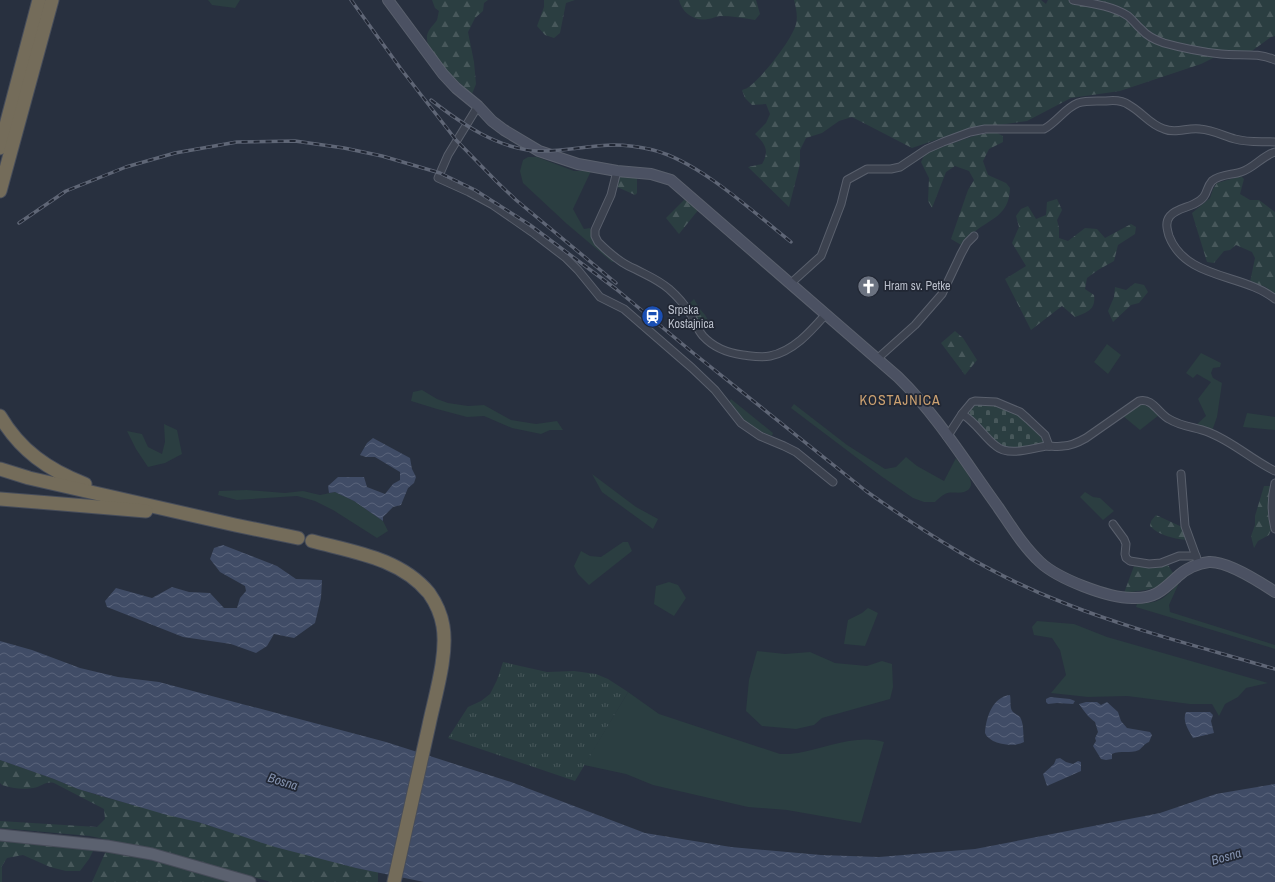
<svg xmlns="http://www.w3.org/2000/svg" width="1275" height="882" font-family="'Archivo Narrow',sans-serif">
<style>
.green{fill:#2b3e41}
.forest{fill:url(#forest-firs)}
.cemetery{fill:url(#cemetery-stones)}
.park{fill:url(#park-tufts)}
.water{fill:url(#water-waves)}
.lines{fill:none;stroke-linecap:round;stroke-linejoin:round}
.minor-casing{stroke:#5a606d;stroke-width:9}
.secondary-casing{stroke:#5a606d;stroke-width:12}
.primary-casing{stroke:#464b58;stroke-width:13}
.motorway-casing{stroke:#474d5a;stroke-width:15}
.minor{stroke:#3c424f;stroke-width:7}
.secondary{stroke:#4b5162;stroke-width:10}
.primary{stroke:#5b616f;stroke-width:11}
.motorway{stroke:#746c5a;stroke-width:13}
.rail-casing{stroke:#5f6676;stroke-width:3.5}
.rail{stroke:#212734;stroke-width:2;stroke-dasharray:6;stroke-linecap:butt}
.labels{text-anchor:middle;stroke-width:3.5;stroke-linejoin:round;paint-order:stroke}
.poi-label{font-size:12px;fill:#b9beca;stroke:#212734;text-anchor:start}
.water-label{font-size:13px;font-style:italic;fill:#8492ae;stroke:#212734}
.quarter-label{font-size:14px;letter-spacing:1px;fill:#cca171;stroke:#212734}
</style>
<defs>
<pattern id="forest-firs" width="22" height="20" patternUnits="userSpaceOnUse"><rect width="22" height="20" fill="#2b3e41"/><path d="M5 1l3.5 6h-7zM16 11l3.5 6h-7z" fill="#48585b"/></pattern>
<pattern id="cemetery-stones" width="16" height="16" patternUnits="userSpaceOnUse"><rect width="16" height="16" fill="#2b3e41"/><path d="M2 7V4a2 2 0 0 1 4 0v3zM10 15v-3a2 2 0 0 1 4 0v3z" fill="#48585b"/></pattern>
<pattern id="park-tufts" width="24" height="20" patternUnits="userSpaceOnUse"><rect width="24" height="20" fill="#2b3e41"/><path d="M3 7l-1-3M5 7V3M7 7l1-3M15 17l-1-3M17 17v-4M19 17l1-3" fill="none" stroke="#48585b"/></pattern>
<pattern id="water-waves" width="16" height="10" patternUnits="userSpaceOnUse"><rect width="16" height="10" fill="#404c66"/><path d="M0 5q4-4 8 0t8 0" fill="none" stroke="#5a647b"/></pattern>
</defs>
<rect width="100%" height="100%" fill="#28303f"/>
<g class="green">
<polygon points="208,0 240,0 235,8 212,5"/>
<polygon points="528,157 537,157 574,171 591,171 573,209 584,229 590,228 593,238 615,261 612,262 567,224 523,183 520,171 523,160"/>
<polygon points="1107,344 1121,355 1108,374 1094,362"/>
<polygon points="1201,353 1221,363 1220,367 1213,368 1211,373 1213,378 1222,383 1217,417 1212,431 1195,426 1206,416 1198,399 1211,382 1197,374 1193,378 1186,373"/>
<polygon points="422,390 437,399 448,403 468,406 484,405 511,420 536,424 557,421 563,430 550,430 541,434 512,428 484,416 467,417 437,409 411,401 413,392"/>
<polygon points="731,399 773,433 772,436 757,430 745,422 729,402"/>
<path d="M794 404 847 445 885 469 896 467 906 457 917 466 944 481 956 458C961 466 982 486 964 492 958 494 951 491 945 494 941 496 938 499 935 502H924L913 498 881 476 791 408Z"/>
<polygon points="1142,404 1151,408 1159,415 1140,430 1123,416"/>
<polygon points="1247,413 1275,417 1275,430 1243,427"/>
<polygon points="164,424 177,430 182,454 165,463 148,467 136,449 127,431 142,434 148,447 162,454 165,442"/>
<polygon points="592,474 636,507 658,519 653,529 602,492"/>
<polygon points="247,490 285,493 303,491 320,495 335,492 354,501 383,521 388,531 377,538 333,510 315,501 297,496 237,500 218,495 219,491"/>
<polygon points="1085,492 1093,497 1100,498 1114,511 1103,520 1080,497"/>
<polygon points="623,542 628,542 632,551 589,585 578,574 574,566 581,551 590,556 601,557"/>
<polygon points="669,582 678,585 686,598 674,616 654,604 656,586"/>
<path d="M1179 583 1169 605 1170 612 1275 645V649L1136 607 1137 604C1162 602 1162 600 1179 583Z"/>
<polygon points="868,608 878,613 865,646 844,644 848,620 862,613"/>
<polygon points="1037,621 1074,624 1107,637 1268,683 1246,688 1238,697 1225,704 1219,716 1212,704 1190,704 1127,696 1088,697 1051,693 1066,675 1060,650 1052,638 1034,635 1032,627"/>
<polygon points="757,651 785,654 810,652 835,663 867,666 882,661 892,664 893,687 890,699 822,718 814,725 796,729 762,726 746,711 749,680"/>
<path d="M628 692 659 714 780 754C786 754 792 754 798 753 826 748 856 734 884 742L861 823 787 810 748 807 653 785 626 774 584 765Z"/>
</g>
<g class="forest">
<path d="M432 0H488L484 3 483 11 475 18 468 32 474 62 476 84 472 94C460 83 427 55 427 39 426 31 433 26 437 20 438 17 438 14 439 11L435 8Z"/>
<polygon points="544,0 575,0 566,3 560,33 554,38 545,35 537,26 544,7"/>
<path d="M679 0H756L760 14 755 20C743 18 732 16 720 16 716 16 712 19 708 19 695 22 682 13 679 0Z"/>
<path d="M794 0H1041L1046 4 1048 0H1275V36L1271 37 1245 56 1225 52 1201 64 1120 91 1071 98 1027 121 965 130 912 148 852 117 839 121 822 133 806 138 800 150V164L789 207 748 167 762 164C770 150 765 144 755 134L766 123 770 114 766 104 752 105 745 98 742 90C745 89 748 88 750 86 763 76 792 40 796 24 798 16 796 8 794 0Z"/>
<path d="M995 132 1003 136V142L989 149 983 161 988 175 1006 183 1010 188C1009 217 990 218 972 234 968 237 966 242 963 246L951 239 968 190 974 180 969 171 955 166 946 172 932 208 928 201 929 178 921 162 925 154 932 150 977 135Z"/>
<polygon points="618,176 637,178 637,193 635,195 615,186"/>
<polygon points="1241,176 1244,179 1240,194 1250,200 1259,200 1275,212 1275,296 1266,287 1250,282 1255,258 1252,252 1236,245 1230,250 1224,251 1214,263 1207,262 1192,213 1210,198 1213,189 1217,183"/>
<polygon points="685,199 699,209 679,234 666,218"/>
<path d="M1057 199 1062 210 1057 220 1059 228V238L1068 241 1085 228 1097 229 1105 238 1131 224 1136 227 1135 234 1118 245 1114 261 1098 270 1087 278 1085 289 1094 295C1096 310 1087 312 1075 317L1062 306 1031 330 1005 279 1026 266 1012 243 1019 227 1016 216 1021 209 1028 206 1036 219 1046 215 1047 202Z"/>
<polygon points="1135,283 1144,285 1148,292 1139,303 1131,305 1113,322 1108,311 1114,297 1115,287 1126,290"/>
<polygon points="694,299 699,308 705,315 708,320 708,324 702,328 687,306"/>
<polygon points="955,331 963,338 977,360 965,375 941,343"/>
<polygon points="1264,486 1271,486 1268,514 1271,530 1269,535 1258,541 1254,548 1251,536 1255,525 1255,516"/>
<path d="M1156 515 1182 527 1186 540C1172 538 1160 536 1150 526L1151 521Z"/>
<polygon points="1168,565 1173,573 1157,587 1146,590 1124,593 1134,566 1152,568"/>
<path d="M0 760 54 779 78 789 104 797 198 822 243 836 356 868 378 872V882H271L176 855 90 836 0 828V821L97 827 105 819 104 809 54 783C44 781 42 787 33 788 21 790 12 788 2 785L0 783Z"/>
<polygon points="0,841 94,849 89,859 80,871 66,871 50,867 23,855 7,858 2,866 2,882 0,882"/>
<polygon points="106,851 179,866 232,882 92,882"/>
</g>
<path class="cemetery" d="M975 403C982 404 988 404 995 405 1015 408 1036 425 1044 443L1020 448H1008L994 441 977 422 965 413Z"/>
<polygon class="park" points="503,662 547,672 574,671 596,674 608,679 628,692 575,781 448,738 468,707 481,701 490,694 497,680"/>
<g class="water">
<polygon points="373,438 410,458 412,469 416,477 414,483 408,488 401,505 393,507 383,517 383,521 354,501 335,492 329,493 328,486 338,477 364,477 367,487 385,494 393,484 400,480 400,472 375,457 366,457 360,455 367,443"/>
<polygon points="223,545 277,566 296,579 322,580 321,598 315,623 294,638 274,634 267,646 256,653 231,644 183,637 107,607 105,601 116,588 152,598 172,587 189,592 210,593 224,608 237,608 240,598 246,591 245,586 220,572 210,559 214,548"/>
<polygon points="0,641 32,650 80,668 118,677 159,682 386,742 511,782 645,833 731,847 821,855 879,857 975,849 1160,813 1216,794 1275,784 1275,882 424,882 356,868 275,847 198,822 167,815 78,789 54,779 0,760"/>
<path d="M1010 695C1011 700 1010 704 1011 708 1012 714 1019 714 1021 719 1024 726 1023 735 1024 742 1016 747 996 745 989 738 987 737 986 735 985 733 986 718 992 697 1010 695Z"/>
<polygon points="1050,697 1070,699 1075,701 1073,704 1057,703 1048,704 1046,702 1046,699"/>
<path d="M1086 702H1097L1101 705 1107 702 1118 712 1121 721 1127 728 1150 732 1152 735 1149 742C1144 744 1143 747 1139 750 1130 754 1120 750 1112 754V759L1106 760 1101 759 1093 746 1096 741 1095 738 1098 732 1095 722C1089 718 1083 710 1079 704Z"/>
<path d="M1186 712H1210L1213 715 1211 721 1214 733 1193 738C1188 729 1182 721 1186 712Z"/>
<polygon points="1060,758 1066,762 1073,764 1078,761 1081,762 1081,771 1047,786 1043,774 1054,764 1056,759"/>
</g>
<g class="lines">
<defs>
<g id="minor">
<path d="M1073 0C1090 3 1113 6 1128 16 1133 20 1136 25 1141 29 1147 36 1155 40 1164 43 1182 48 1202 52 1221 54 1239 56 1258 52 1275 60"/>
<polyline points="478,106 448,155 438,178 469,192 493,205 532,232 566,258 578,270 600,297 624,309 692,368 715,390 741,423 760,436 784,446 796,452 833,482"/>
<path d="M1275 152C1262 156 1254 168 1241 172 1232 175 1220 174 1212 181 1204 190 1210 196 1194 204 1186 208 1176 209 1170 216 1165 222 1167 229 1169 236 1186 280 1243 273 1275 299"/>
<path d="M617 171 611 195 595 230V236L598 242C608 252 622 264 635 269 648 276 657 279 669 289 677 296 685 305 691 315 695 322 697 329 703 336 713 347 728 353 743 355 752 356 761 358 770 356 794 351 811 331 826 314"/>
<path d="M790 284 821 256 841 204 847 180 867 169H891L900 167 927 149 943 142 970 132 985 129H1044C1057 122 1065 108 1078 103 1087 100 1097 101 1106 101 1114 100 1122 100 1129 105 1142 112 1150 125 1164 129 1176 134 1188 127 1200 129 1213 130 1224 136 1235 139 1249 143 1262 141 1275 142"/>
<polyline points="877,359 915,325 942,294 961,254 967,243 974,236"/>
<path d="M962 414C976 422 983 436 996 446 1009 457 1032 448 1047 446 1052 446 1058 447 1063 446 1071 446 1079 442 1086 438L1139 401C1152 397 1159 414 1169 419 1182 427 1195 427 1208 432 1232 441 1252 460 1275 471"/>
<polyline points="947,437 962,414 972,402 975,401 996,402 1020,412 1028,419 1045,435 1049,446"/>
<polyline points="1181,474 1185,526 1197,559"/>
<path d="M1275 483C1271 499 1271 513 1275 529"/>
<polyline points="1113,524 1124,539 1126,544 1125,554 1126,558 1130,561 1149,564 1161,563 1179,556 1196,556"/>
</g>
<path id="secondary" d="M388 0 443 74 456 88 478 106 492 121 504 130 539 151 578 164 617 171 651 174 671 180 898 377C937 415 966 463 998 507 1011 526 1023 546 1040 562 1058 579 1108 598 1132 598 1154 599 1162 591 1177 577 1185 569 1198 563 1209 562 1227 561 1260 582 1275 592"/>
<polyline id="primary" points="0,835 107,846 152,854 250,882"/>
<g id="motorway">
<polyline points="0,148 39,0"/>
<polyline points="0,191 52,0"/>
<path d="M0 416C20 450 48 470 85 484"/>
<polyline points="0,469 29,478 235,525 298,538"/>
<polyline points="0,499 50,503 146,511"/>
<path d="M312 541C353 552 400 558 429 593 436 603 441 614 443 626 448 655 435 696 429 725 417 777 406 830 394 882"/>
</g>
</defs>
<use href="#minor" class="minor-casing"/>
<use href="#secondary" class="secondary-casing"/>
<use href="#primary" class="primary-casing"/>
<use href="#motorway" class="motorway-casing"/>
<use href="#minor" class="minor"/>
<use href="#secondary" class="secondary"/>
<use href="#primary" class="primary"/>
<use href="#motorway" class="motorway"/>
<defs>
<g id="rail">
<polyline points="351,0 401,69 456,140 497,182 516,200 616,283"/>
<path d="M431 100C462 124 498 149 538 151 564 152 589 145 614 145 627 145 640 147 653 150 700 162 753 212 791 242"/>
<path d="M19 223 66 191 126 167 175 153 237 142 295 141 344 148 382 156 440 173 475 190 530 225 616 289 692 352 866 491C928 535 993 576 1064 603 1132 630 1204 648 1275 669"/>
</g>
</defs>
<use href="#rail" class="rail-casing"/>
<use href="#rail" class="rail"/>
</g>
<defs>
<symbol id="church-disc" viewBox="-11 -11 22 22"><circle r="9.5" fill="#6b7280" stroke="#212734"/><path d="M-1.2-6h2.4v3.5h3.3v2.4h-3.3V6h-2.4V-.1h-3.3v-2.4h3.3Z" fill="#fff"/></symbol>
<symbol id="station-disc" viewBox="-11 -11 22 22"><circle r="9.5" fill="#1a4fb4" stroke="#212734"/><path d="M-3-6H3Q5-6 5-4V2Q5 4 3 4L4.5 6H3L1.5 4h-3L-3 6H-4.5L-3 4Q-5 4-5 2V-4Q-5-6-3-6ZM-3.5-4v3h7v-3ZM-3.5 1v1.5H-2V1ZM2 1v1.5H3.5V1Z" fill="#fff"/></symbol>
</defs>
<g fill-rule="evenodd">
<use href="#church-disc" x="856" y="274" width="25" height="25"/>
<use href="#station-disc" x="640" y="304" width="25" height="25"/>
</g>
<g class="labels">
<g class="poi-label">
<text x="884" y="290">Hram sv. Petke</text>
<text x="668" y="314">Srpska<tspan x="668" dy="14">Kostajnica</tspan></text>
</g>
<g class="water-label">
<text transform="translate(283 781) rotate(17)" y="5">Bosna</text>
<text transform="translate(1226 856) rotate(-16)" y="5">Bosna</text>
</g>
<g class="quarter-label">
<text x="900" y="405">KOSTAJNICA</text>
</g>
</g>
</svg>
